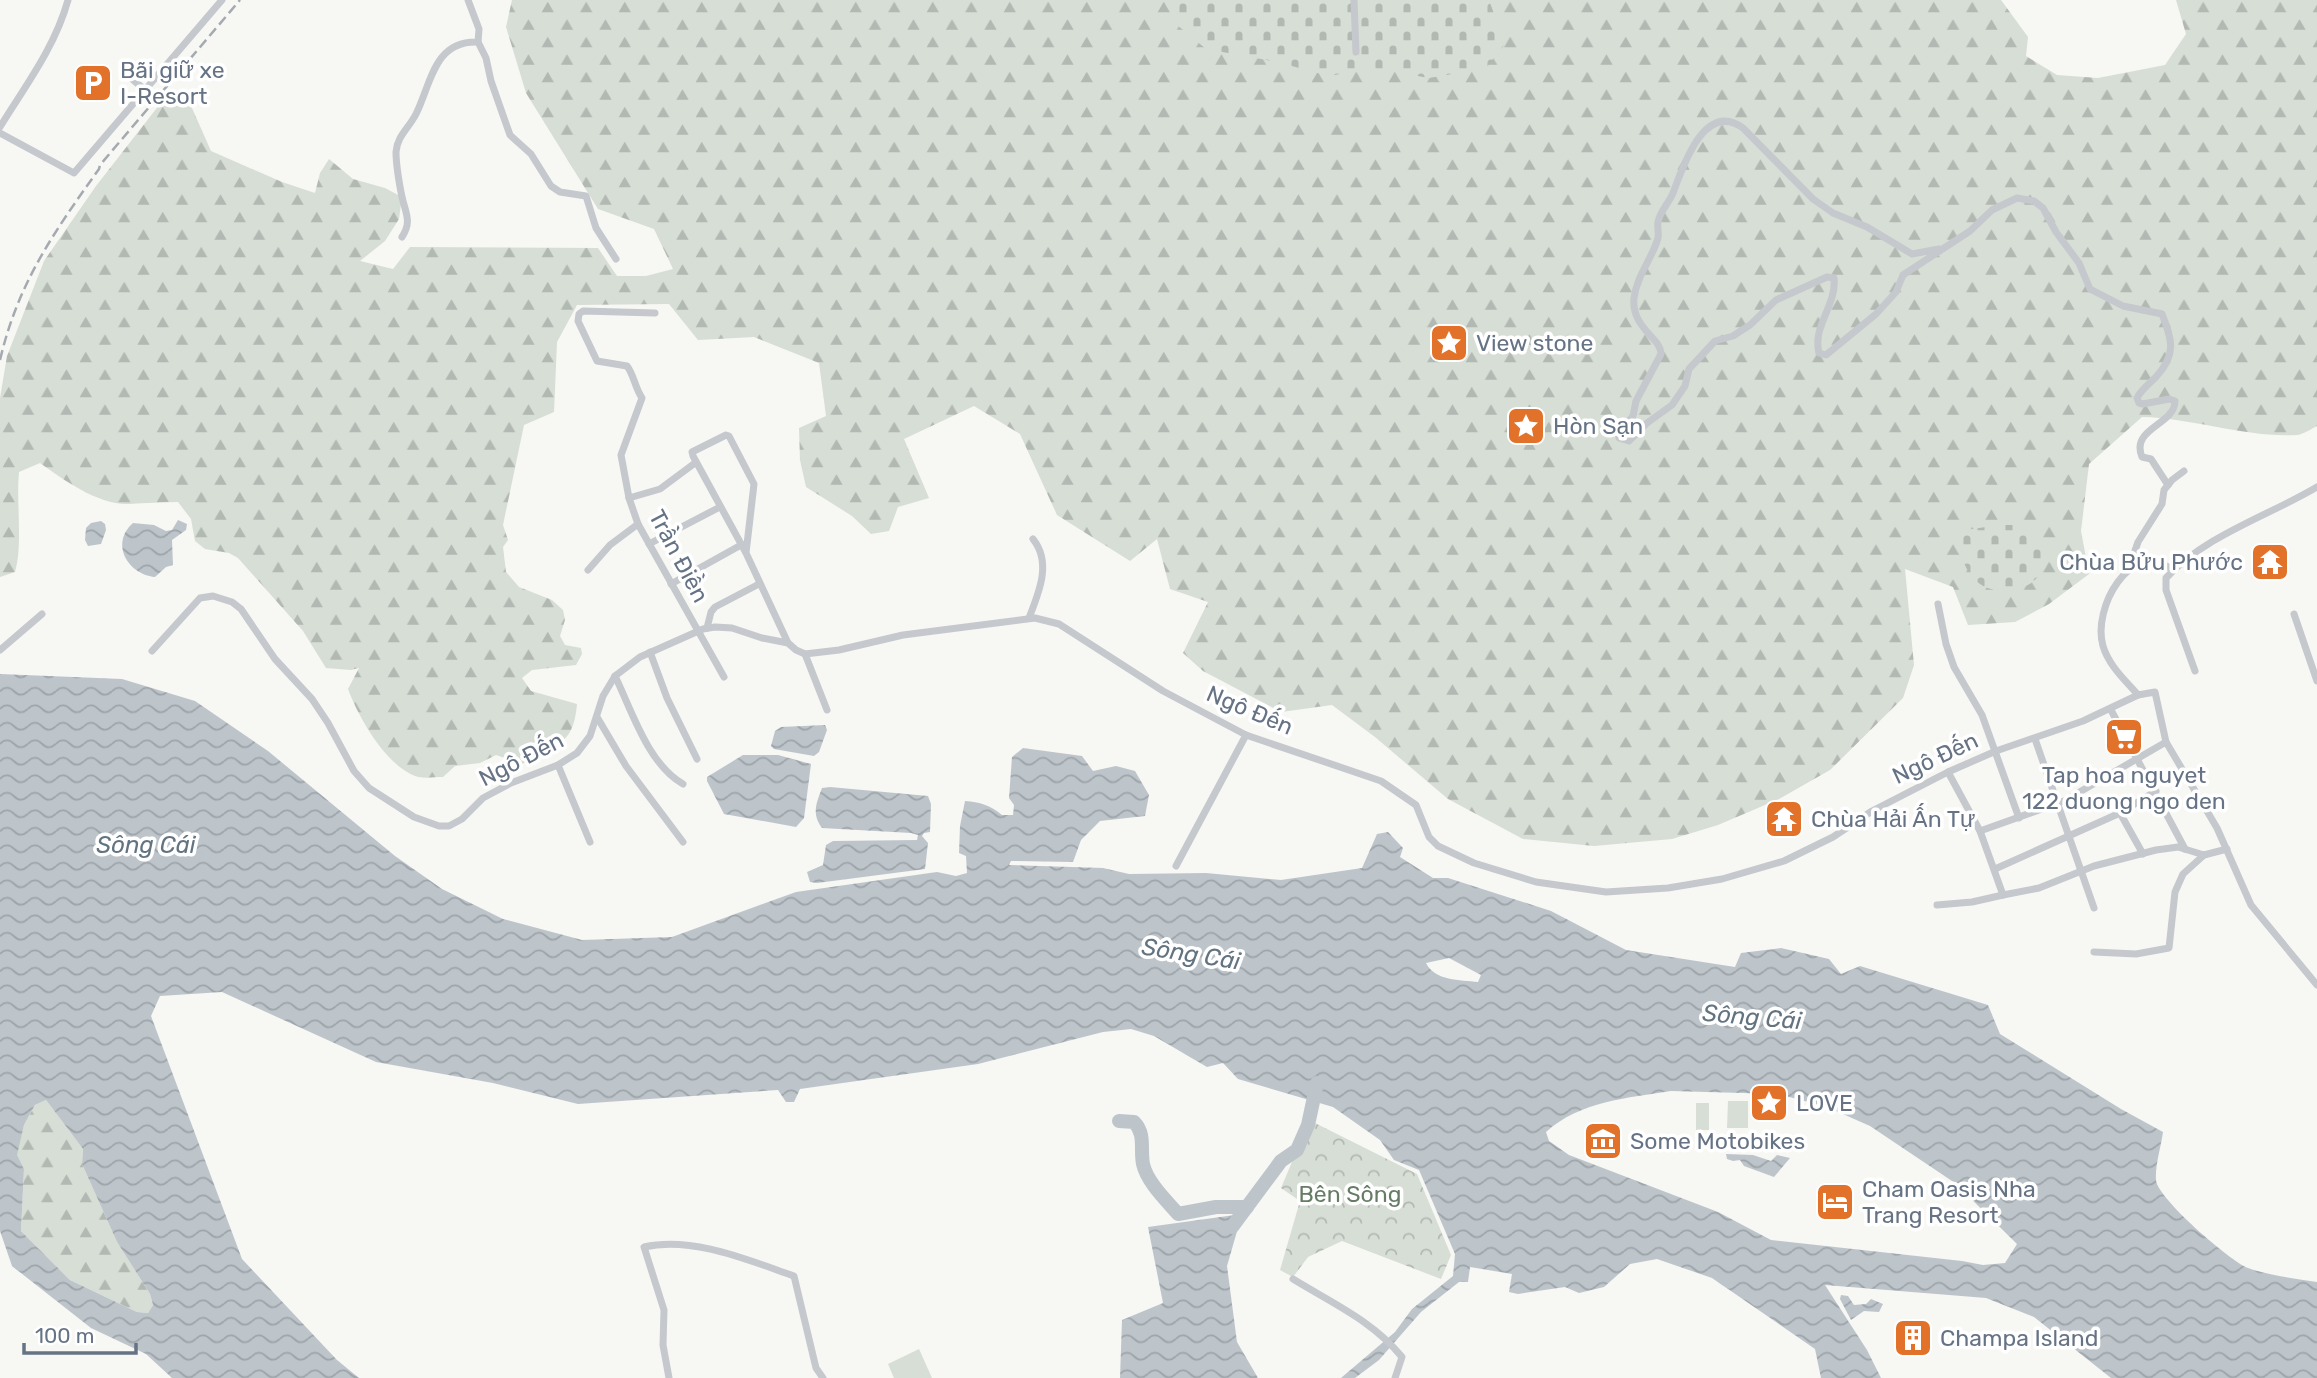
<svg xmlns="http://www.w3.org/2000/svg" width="2317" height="1378" font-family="Rubik,sans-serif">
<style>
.forest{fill:url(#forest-firs)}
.cemetery{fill:url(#cemetery-stones)}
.park{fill:url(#park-crowns)}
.pitch{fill:#d7ded5}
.water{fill:url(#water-waves);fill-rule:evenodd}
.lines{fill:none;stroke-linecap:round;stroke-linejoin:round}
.river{stroke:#bdc5cb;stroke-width:14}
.minor{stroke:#c5c8cc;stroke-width:7}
.rail{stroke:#a5aab1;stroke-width:2.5;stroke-dasharray:10 5;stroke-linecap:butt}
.labels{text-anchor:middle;stroke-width:7;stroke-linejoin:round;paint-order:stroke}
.poi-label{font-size:23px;fill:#667385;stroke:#fff;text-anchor:start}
.street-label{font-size:23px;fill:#667385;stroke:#fff}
.park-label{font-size:23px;fill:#667c65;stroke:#fff}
.water-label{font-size:24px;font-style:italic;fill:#637481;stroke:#fff}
</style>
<defs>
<pattern id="forest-firs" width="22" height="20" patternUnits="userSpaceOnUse" patternTransform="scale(1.75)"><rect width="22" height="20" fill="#d7ded5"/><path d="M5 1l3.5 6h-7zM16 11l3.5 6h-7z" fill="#b2b8b2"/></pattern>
<pattern id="cemetery-stones" width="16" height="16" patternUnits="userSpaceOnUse" patternTransform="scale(1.75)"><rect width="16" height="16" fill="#d7ded5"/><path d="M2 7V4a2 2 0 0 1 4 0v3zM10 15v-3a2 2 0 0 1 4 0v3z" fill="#b2b8b2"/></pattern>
<pattern id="park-crowns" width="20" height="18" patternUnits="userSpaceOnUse" patternTransform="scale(1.75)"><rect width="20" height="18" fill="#d7ded5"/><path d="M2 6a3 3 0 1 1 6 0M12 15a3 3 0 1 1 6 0" fill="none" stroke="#b2b8b2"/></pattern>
<pattern id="water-waves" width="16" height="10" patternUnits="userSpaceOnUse" patternTransform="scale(1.75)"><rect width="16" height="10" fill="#bdc5cb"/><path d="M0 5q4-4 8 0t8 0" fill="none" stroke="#9da4aa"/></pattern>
</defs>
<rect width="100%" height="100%" fill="#f7f7f4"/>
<g class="forest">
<path d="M512 0H2001L2028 37 2026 56 2057 75 2098 78 2165 65 2186 34 2176 0H2317V426C2311 429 2304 434 2297 435 2247 438 2193 418 2142 417L2089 464 2081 531 2089 574 2049 604 2015 622 1968 625 1953 587 1905 569 1914 665 1903 698 1830 770 1779 799 1718 825 1672 839 1594 846 1523 839 1448 799 1375 737 1332 705 1281 712 1203 671 1183 653 1208 602 1170 589 1157 539 1130 561 1057 515 1020 434 974 406 904 439 929 498 898 507 889 531 871 534 852 516 806 487 800 460 799 428 826 416 819 363 754 337 698 340 669 304 577 305 557 342 554 412 524 425 503 525 508 540 503 547 506 572 519 587 552 600 563 610 565 620 560 636 565 645 581 648 582 654 576 665 532 670 522 678 531 691 577 704C573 749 554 743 522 764L496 755 480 763 455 766 443 777C434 777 423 779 415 776 385 764 359 718 348 689L359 668 351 670 326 668 303 631 238 558 229 553 205 549 195 541 191 519 178 502C161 502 145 503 129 504 98 505 64 480 40 463L19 472C16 503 23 544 15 572L0 577V398L7 356 44 261 96 186 170 91 188 99 211 151 282 182 315 193 320 173 329 159 353 179 385 188 402 197 399 219 385 241 360 261 393 269 410 247 598 248 617 276H646L673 269 654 229 598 209 526 93 506 27Z"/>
<polygon points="46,1100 83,1149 82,1164 117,1242 150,1294 153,1305 148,1313 137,1312 70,1280 21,1231 24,1169 16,1155 24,1125 35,1105"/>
</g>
<g class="cemetery">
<polygon points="1164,0 1489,0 1505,44 1486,68 1429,78 1373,68 1329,76 1277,62 1206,49 1177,25"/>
<path d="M1999 525H2019L2031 541 2049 555C2048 560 2046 566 2043 570 2028 596 1986 599 1969 573 1962 561 1958 545 1953 532Z"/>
</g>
<polygon class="park" points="1313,1122 1417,1174 1451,1255 1441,1279 1342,1241 1308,1257 1293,1277 1280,1270 1300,1201 1281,1188 1297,1150"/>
<g class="pitch">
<polygon points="1728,1101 1748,1101 1748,1128 1727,1128"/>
<rect x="1696" y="1103" width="13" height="27"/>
<polygon points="919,1349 932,1378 894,1378 888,1364"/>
</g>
<g class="water">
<path d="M178 520 187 524 186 530 172 540 173 565 166 567 155 577C127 574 110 543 133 523L154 525 166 531 172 530Z"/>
<polygon points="101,521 105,524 106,530 101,544 88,546 85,540 86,528 91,523"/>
<path d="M0 674 122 679 195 701 268 751 395 856 442 889 503 919 582 940 672 937 796 892 937 872 956 876 967 873 966 856 959 853 960 826 965 801C980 802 990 805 1002 815H1013L1014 805 1009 798 1012 757 1023 748 1082 756 1093 771 1116 766 1135 771 1149 795 1145 816 1100 821 1081 840 1073 862 1011 861 1009 865 1103 868 1129 874 1206 873 1281 880 1362 868 1377 834 1388 832 1403 848 1400 857 1433 878H1448L1551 911 1626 950 1735 967 1741 953 1781 948 1829 959 1841 974 1860 966 1988 1005 2000 1034 2121 1109 2163 1132C2161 1147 2155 1165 2156 1180 2157 1198 2230 1261 2248 1268 2270 1276 2294 1278 2317 1282V1378H2111L2034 1317 1986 1298 1825 1285 1867 1350 1881 1378H1821L1815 1349 1712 1278 1657 1259 1630 1264 1604 1287 1579 1293 1565 1287 1518 1294 1509 1292 1512 1274 1470 1267 1468 1282H1459L1421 1312 1379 1360 1355 1378H1341L1395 1332 1412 1309 1453 1276 1455 1254 1419 1170 1394 1160 1380 1140 1333 1107 1238 1079 1223 1063 1207 1067 1154 1036 1131 1029 1103 1032 978 1064 800 1089 794 1102H786L778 1090 578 1104 493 1083 376 1062 222 992 160 996 151 1016 242 1259 337 1360 359 1378H172L146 1354 91 1328 12 1266 0 1231ZM1449 958 1481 975 1478 982C1460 980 1435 981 1426 963ZM1671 1091 1778 1094 1827 1107 1870 1126 1955 1183 2017 1244 2005 1263 1983 1265 1962 1261 1771 1240 1718 1212 1569 1155 1549 1141 1546 1132C1580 1101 1628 1098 1671 1091ZM46 1100 83 1149 82 1164 117 1242 150 1294 153 1305 148 1313 137 1312 70 1280 21 1231 24 1169 17 1155 24 1125 35 1105Z"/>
<polygon points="825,725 827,730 819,752 814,756 774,749 771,746 775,731 781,727"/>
<polygon points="743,755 778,755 811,764 804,818 796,827 724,814 707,781 707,777"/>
<path d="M830 787 928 796 931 804 930 832 924 833 922 836 928 843 925 869 817 883 810 882 807 872 823 865 826 845 833 841 917 840 918 835 911 833 822 828C811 813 817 802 822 788Z"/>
<polygon points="1726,1154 1753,1155 1771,1161 1777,1155 1790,1158 1774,1177 1744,1166 1740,1160 1733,1161 1727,1159"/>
<polygon points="1242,1214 1227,1266 1237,1342 1258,1378 1120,1378 1122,1320 1163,1303 1148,1227"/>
<polygon points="1841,1295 1848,1296 1854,1305 1866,1304 1871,1299 1883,1304 1879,1312 1864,1311 1851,1320 1840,1299"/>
</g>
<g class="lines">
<g class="river">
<path d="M1119 1121 1134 1122C1146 1134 1140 1149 1143 1164 1147 1182 1166 1200 1178 1214L1216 1207H1247"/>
<polyline points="1232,1227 1281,1161 1297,1150 1308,1125 1317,1083"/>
</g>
<g class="minor">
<polyline points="1354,0 1356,52"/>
<polyline points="478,42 486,58 491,81 510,135 531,154 551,186 560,192 586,196 596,228 616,259"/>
<polyline points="131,78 145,90"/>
<path d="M0 127C26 85 55 47 68 0"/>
<polyline points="0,133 74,173 222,0"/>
<path d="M402 237C411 223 407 216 403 201 400 189 396 165 396 152 397 136 409 128 416 114 431 84 434 40 478 42L479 29 468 0"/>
<path d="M1939 249 1912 254 1867 227 1833 213 1813 199 1743 128C1704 100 1683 167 1673 193 1669 203 1660 211 1658 222 1657 227 1659 233 1658 238 1652 259 1637 275 1634 298 1631 328 1662 339 1661 354L1636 401 1633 416 1619 433V438L1629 441 1647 423 1672 405 1685 386 1689 369 1715 341 1733 336 1750 325 1776 300 1827 277 1834 278C1837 305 1812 326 1819 353L1826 355 1876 314 1896 292 1903 275 1970 231 1992 210 2017 198 2034 201 2043 208 2056 232 2079 263 2090 289 2123 306 2162 314C2172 340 2177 354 2156 377 2149 384 2141 390 2137 398L2139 403 2143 404 2169 399 2175 401C2175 425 2130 428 2142 457L2151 459 2168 485"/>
<path d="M655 313 583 311 579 314 578 321 597 361 627 366C634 375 635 388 642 398L621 455 629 498 638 524 724 677"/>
<polyline points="629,498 660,489 695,463"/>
<polyline points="649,544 720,507"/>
<polyline points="746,553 754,484 729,436 726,435 692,452 693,456 746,553 788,643"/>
<polyline points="2129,568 2138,542 2162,504 2164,490 2172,480 2184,471"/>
<polyline points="588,570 610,545 638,524"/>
<polyline points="671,584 741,545"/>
<polyline points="1938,604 1946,644 1954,667 1982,715 2019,818"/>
<polyline points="2294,614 2317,681"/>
<path d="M1029 618C1039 592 1052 563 1033 539"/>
<polyline points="707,628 711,612 715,607 759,584"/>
<polyline points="0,650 42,614"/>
<polyline points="152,651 200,598 213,596 232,602 241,609 275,659 312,699 328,723 354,771 369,788 414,817 439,826 449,826 462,819 483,798 511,783 558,765 577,753 590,736 603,696 615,676 640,657 703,629 715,627 732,628 762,638 788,643 796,650 805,654 839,650 903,635 1035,618 1059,624 1163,691 1246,735 1381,781 1416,805 1429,837 1438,846 1474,863 1536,882 1606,892 1668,888 1722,879 1784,861 1833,837 1872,811 1948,772 1996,751 2083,721 2138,695 2155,692 2166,742 2217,828 2251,905 2317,985"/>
<polyline points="650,652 667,698 697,759"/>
<polyline points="805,654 827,710"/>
<path d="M2195 671 2166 590V578C2206 535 2268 516 2317 487"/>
<path d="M615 676C632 711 648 764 683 784"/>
<path d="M2138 695C2125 680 2109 666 2103 646 2092 609 2130 538 2173 570"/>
<polyline points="2111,710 2185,849"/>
<polyline points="597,717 626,766 683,842"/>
<polyline points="2035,739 2094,908"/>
<polyline points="558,765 590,842"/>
<polyline points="1948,772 1980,831 2003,895 2039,888 2094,866 2156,850 2178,847 2204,855 2227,849"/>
<polyline points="2120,813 2143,854"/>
<polyline points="1980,831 2064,801 2166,742"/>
<polyline points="1176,866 1246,735"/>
<polyline points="1995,869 2120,813 2156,791"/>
<polyline points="1937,905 1972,902 2003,895"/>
<polyline points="2094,952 2136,954 2169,948 2175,892 2183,874 2204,855"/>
<path d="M1293 1279C1332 1303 1373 1321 1402 1357L1395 1378"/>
<path d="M669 1378 663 1345 664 1310 644 1247C692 1236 748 1260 794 1276L816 1368 823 1378"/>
</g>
<path class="rail" d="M0 360C18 283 54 232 99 169L100 165 240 0"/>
</g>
<defs>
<symbol id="parking-square" viewBox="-11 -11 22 22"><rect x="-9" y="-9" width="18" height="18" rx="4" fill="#e27229" stroke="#fff"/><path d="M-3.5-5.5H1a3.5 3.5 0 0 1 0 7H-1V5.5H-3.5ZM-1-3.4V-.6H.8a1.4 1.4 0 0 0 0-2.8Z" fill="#fff"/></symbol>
<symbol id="sight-square" viewBox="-11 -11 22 22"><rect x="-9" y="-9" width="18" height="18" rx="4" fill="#e27229" stroke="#fff"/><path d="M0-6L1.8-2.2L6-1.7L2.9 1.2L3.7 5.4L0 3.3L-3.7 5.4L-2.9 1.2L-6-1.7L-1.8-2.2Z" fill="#fff"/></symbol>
<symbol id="temple-square" viewBox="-11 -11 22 22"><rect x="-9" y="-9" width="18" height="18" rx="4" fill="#e27229" stroke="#fff"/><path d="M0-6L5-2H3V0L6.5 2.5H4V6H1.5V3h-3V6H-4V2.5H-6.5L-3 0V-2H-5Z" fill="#fff"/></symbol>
<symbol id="supermarket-square" viewBox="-11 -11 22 22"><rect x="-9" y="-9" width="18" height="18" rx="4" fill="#e27229" stroke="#fff"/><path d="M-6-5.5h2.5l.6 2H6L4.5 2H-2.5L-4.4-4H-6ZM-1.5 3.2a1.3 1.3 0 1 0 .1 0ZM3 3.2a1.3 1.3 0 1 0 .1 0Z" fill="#fff"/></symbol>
<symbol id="museum-square" viewBox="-11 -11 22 22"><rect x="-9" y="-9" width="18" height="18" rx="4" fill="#e27229" stroke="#fff"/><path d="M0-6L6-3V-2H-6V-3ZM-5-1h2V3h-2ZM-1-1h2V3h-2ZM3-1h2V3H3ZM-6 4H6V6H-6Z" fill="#fff"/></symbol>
<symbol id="hotel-square" viewBox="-11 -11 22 22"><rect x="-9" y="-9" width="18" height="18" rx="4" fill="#e27229" stroke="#fff"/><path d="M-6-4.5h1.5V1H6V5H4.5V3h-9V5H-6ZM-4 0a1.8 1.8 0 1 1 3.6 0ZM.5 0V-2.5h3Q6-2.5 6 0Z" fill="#fff"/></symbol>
<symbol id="building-square" viewBox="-11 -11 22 22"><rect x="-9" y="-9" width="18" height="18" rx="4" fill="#e27229" stroke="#fff"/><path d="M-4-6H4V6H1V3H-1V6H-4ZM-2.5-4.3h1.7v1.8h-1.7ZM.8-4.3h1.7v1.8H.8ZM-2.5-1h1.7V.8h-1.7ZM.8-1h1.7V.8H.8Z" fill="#fff"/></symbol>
</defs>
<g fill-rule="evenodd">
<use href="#parking-square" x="71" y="61" width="44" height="44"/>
<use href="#sight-square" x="1427" y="321" width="44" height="44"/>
<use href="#sight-square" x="1504" y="404" width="44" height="44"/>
<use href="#temple-square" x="2248" y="540" width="44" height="44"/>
<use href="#supermarket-square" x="2102" y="715" width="44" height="44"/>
<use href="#temple-square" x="1762" y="797" width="44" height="44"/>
<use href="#sight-square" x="1747" y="1081" width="44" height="44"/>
<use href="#museum-square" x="1581" y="1119" width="44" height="44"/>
<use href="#hotel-square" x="1813" y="1180" width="44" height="44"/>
<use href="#building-square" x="1891" y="1316" width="44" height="44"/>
</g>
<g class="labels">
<g class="poi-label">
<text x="120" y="78">Bãi giữ xe<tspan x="120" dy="26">I-Resort</tspan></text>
<text x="1476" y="351">View stone</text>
<text x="1553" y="434">Hòn Sạn</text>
<text x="2243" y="570" text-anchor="end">Chùa Bửu Phước</text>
<text x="2124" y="783" text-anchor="middle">Tap hoa nguyet<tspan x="2124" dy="26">122 duong ngo den</tspan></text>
<text x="1811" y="827">Chùa Hải Ấn Tự</text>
<text x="1796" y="1111">LOVE</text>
<text x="1630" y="1149">Some Motobikes</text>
<text x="1862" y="1197">Cham Oasis Nha<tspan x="1862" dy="26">Trang Resort</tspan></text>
<text x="1940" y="1346">Champa Island</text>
</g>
<g class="street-label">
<text transform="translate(679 556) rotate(62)" y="8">Trần Điền</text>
<text transform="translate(1250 710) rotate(23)" y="8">Ngô Đến</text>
<text transform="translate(1935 758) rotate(-25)" y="8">Ngô Đến</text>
<text transform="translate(521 759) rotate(-27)" y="8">Ngô Đến</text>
</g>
<g class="park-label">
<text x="1350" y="1202">Bên Sông</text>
</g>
<g class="water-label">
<text x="146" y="853">Sông Cái</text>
<text transform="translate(1191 954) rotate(9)" y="8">Sông Cái</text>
<text transform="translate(1752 1017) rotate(5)" y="8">Sông Cái</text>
</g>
</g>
<path d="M24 1343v10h112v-10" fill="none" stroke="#667385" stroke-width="3.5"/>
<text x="35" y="1343" font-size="21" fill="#667385" stroke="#ffffff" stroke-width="5" paint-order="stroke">100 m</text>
</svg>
